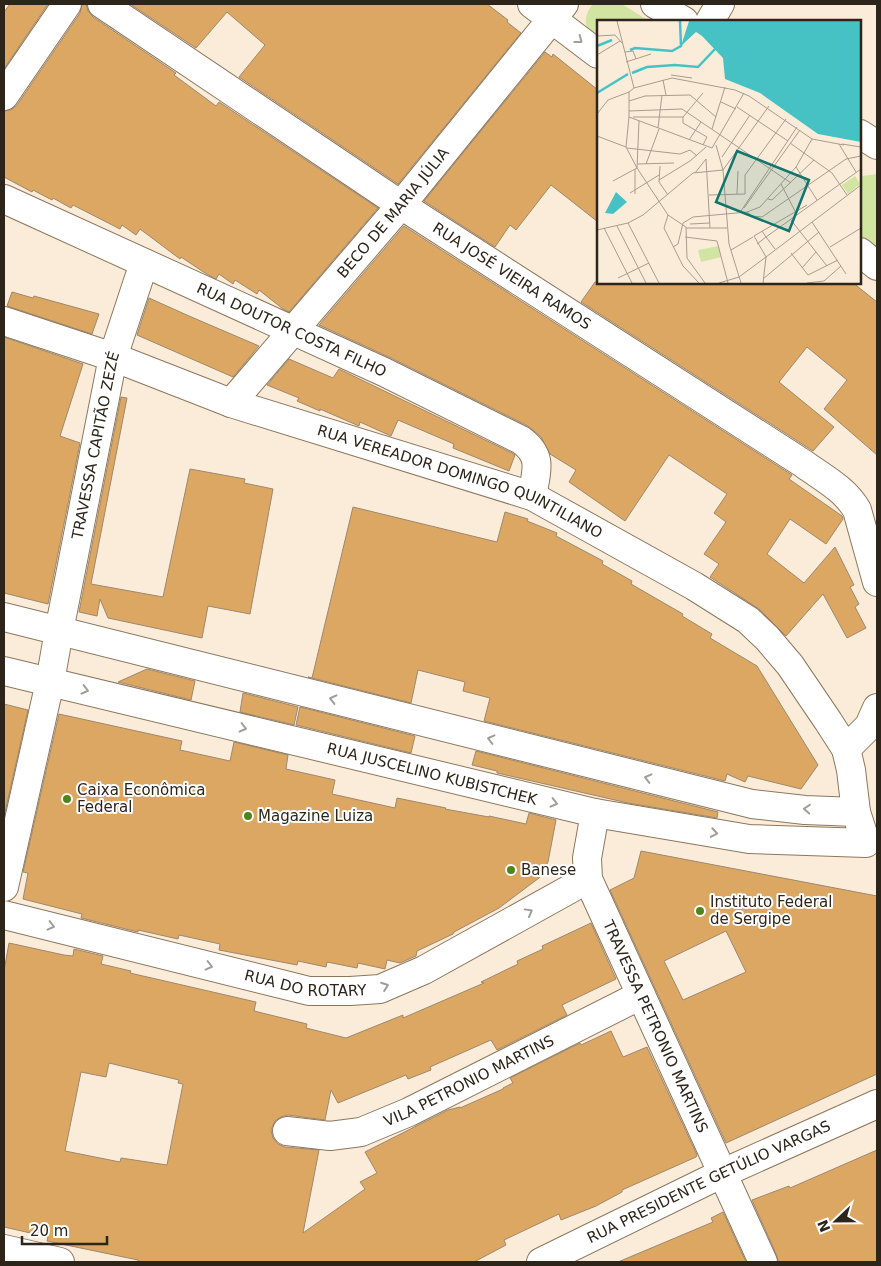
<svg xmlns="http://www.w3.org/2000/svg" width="881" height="1266" font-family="'DejaVu Sans',sans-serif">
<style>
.green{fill:#d1e4a2}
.building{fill:#dca762;stroke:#9e886c;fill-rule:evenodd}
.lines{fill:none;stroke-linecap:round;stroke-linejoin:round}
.minor-casing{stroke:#8d775c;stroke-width:30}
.tertiary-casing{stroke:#8d775c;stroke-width:30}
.primary-casing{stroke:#8d775c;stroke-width:30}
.minor{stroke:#fff;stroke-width:28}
.tertiary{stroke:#fff;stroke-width:28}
.primary{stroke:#fff;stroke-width:28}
.oneway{stroke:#a19d98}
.poi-dot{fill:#50851b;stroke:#fff;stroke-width:2}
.labels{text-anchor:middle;stroke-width:4;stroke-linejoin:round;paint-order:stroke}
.street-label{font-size:15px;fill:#2e251a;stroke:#fff}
.poi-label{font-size:15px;fill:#2e251a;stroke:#fff;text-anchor:start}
.inset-river{fill:none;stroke:#47c2c4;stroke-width:2.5}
.inset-road{fill:none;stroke:#a99c8d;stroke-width:1}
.view{fill:#0f766e;fill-opacity:0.15;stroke:#0f766e;stroke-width:2.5}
.inset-edge{fill:none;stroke:#2e251a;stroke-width:2.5}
</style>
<rect width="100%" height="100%" fill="#fbecda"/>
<g class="green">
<path d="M593 4H622L649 21H598V38C596 36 590 33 588 30 583 22 587 10 593 4Z"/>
<polygon points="877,174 877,252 860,238 860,178 862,176"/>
</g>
<g class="building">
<polygon points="10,4 48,4 4,69 4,12"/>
<polygon points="82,4 86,4 88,11 93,17 176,73 174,75 216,106 219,102 378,208 289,312 283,309 259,290 257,294 235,280 233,284 219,274 216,279 205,273 181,257 180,259 140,229 136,235 122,225 120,229 73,205 71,208 53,198 52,200 33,190 32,192 4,177 4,111 11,110 17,105 80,13"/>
<polygon points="130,4 487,4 508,20 507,22 521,33 398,184 239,77 265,45 227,12 196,48"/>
<polygon points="545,52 552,57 553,54 598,90 598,222 551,185 516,230 510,225 495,247 424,201"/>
<polygon points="404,226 792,475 789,479 842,516 843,519 826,544 790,519 767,554 804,583 835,547 854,585 850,587 859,604 855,607 866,628 847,638 823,594 786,636 759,609 710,577 719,564 704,554 726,522 714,513 727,494 669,455 625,521 569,482 576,470 550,454 541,437 528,426 391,358 319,325"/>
<polygon points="595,282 852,282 877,302 877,455 824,409 847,380 807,347 779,382 834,427 813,451 581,302"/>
<polygon points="12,292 33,298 34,296 99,314 92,334 7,306"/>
<polygon points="149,298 189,316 259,346 233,377 137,335"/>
<polygon points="4,337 83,364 60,436 80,443 48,604 4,593"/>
<polygon points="289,359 333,378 339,369 512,453 515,455 509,471 453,448 454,444 398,420 391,436 360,422 359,426 320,409 320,411 297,401 299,398 267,385"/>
<polygon points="121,397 127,398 91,584 163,597 190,469 245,479 244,483 273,489 250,614 208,606 202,638 108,618 100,599 97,616 79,612"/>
<polygon points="353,507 497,542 505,512 528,519 527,521 557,533 556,536 603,561 602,564 632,581 631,584 669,606 683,614 682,616 712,634 710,638 757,666 818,765 801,789 748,776 745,782 727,774 725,781 484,721 490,698 463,691 465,682 418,670 411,703 308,677 312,678"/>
<polygon points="147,669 195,681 191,700 118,682"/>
<polygon points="243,693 298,707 294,725 240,712"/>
<polygon points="4,704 28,710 4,817"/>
<polygon points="300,707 415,736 411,753 296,725"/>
<polygon points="59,714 182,741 180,750 230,761 234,742 288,755 286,769 335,780 332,794 395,808 397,798 446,808 445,809 489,817 489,816 526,824 529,813 556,820 548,862 539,878 499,908 454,932 453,934 417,951 416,956 400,963 387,960 385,969 358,963 357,968 327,962 326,967 298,961 297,965 219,950 220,944 179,935 178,939 138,930 138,932 81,918 82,914 23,899 28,873 23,872"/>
<polygon points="476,751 718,812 717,818 628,803 497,773 497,771 472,765"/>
<path d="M641 851 877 896V1074L726 1143 610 890 634 878ZM726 931 746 972 683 1000 664 961Z"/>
<path d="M591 923 616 979 562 1005 567 1015 497 1050 491 1040 430 1067 431 1070 408 1079 406 1075 338 1103 331 1090 325 1120 288 1115 281 1117 275 1121 271 1130 273 1138 278 1144 285 1147 319 1150 303 1233 365 1189 360 1182 377 1173 365 1152 448 1110 460 1107V1108L503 1089V1088L513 1083 510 1078 580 1043 581 1045 611 1031 623 1057 647 1047 697 1155 696 1157 622 1190V1192L596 1206 561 1220 559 1214 504 1240 506 1245 474 1262H138V1260L47 1241 48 1237 4 1227V971L9 943 64 955 73 956 74 949 103 956 101 964 131 971 130 973 256 1002 254 1011 307 1024 306 1028 346 1038 403 1015V1018L484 983 481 982 518 964 517 961 543 949 542 946ZM109 1063 179 1080 178 1083 183 1084 167 1165 121 1158 120 1162 65 1151 81 1072 106 1077Z"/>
<polygon points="877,1150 877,1262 778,1262 777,1256 752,1200 789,1186 790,1188"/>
<polygon points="723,1212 746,1262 618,1262 713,1222 711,1218"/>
</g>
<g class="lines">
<defs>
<g id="minor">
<path id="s1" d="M102 4 401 205 804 464C823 478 845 489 857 510L877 582"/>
<polyline points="710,21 720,4"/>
<polyline points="4,96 67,4"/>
<path id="s2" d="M231 403 401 205 564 4"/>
<polyline points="846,749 869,726 877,708"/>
<path id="s3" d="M595 813 587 858 588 879 763 1262"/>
<path id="s4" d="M4 887 50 682 59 631 113 357 144 263"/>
<path id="s5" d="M4 915 309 991H350L380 989 424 970 588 879"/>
<path id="s6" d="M287 1131 330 1136 361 1132 409 1112 641 995"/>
<polyline points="4,1249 60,1262"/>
</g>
<g id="tertiary">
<path id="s7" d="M4 199 384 372 521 440C544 457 536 472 532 496"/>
<path id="s8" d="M4 321 113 357 231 403 532 496 694 586 748 620 767 638 790 665 828 721 846 749 851 770 856 812 866 843 749 839 595 813 4 671"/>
<polyline points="4,617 752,804 805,810 856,812"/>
<path id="s9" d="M541 1262 723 1173 877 1104"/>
</g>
<g id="primary">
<polyline points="532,4 598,54"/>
<polyline points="655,4 684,21"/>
<polyline points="860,134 877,145"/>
<polyline points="860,252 877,266"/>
</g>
</defs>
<use href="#minor" class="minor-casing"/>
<use href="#tertiary" class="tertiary-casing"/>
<use href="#primary" class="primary-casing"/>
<use href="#minor" class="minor"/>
<use href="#tertiary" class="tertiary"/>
<use href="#primary" class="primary"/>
</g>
<defs><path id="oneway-chevron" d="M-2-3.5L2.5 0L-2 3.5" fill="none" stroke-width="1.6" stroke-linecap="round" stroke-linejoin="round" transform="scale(1.25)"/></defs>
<g class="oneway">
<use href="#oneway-chevron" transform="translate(579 40) rotate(37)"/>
<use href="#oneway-chevron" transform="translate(85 690) rotate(14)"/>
<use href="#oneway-chevron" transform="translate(333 699) rotate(-166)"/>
<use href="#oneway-chevron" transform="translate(243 728) rotate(14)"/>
<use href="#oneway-chevron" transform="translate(491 739) rotate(-166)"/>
<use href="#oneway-chevron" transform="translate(648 778) rotate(-166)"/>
<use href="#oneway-chevron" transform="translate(554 803) rotate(14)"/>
<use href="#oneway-chevron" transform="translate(807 809) rotate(-176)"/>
<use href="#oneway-chevron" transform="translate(714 833) rotate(10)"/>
<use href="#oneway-chevron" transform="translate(529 912) rotate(-29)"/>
<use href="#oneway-chevron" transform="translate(51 926) rotate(14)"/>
<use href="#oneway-chevron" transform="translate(209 966) rotate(14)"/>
<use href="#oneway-chevron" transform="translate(385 986) rotate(-20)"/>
</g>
<g class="poi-dot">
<circle cx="67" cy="799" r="5"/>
<circle cx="248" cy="816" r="5"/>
<circle cx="511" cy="870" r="5"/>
<circle cx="700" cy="911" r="5"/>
</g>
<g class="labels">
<g class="street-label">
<text dy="5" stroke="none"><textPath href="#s2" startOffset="250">BECO DE MARIA JÚLIA</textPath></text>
<text dy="5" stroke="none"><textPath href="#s1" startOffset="492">RUA JOSÉ VIEIRA RAMOS</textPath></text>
<text dy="5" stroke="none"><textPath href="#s7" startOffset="316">RUA DOUTOR COSTA FILHO</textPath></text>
<text dy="5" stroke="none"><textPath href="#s4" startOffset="451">TRAVESSA CAPITÃO ZEZÉ</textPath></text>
<text dy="5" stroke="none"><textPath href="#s8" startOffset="484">RUA VEREADOR DOMINGO QUINTILIANO</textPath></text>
<text transform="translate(432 774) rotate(14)" y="5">RUA JUSCELINO KUBISTCHEK</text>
<text dy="5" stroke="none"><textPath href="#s5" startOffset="310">RUA DO ROTARY</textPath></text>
<text dy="5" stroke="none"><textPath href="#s3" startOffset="229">TRAVESSA PETRONIO MARTINS</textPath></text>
<text dy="5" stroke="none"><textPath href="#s6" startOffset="194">VILA PETRONIO MARTINS</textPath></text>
<text dy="5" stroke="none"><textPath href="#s9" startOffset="186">RUA PRESIDENTE GETÚLIO VARGAS</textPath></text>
</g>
<g class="poi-label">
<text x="77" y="795">Caixa Econômica<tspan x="77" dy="17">Federal</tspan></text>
<text x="258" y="821">Magazine Luiza</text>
<text x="521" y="875">Banese</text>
<text x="710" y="907">Instituto Federal<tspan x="710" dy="17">de Sergipe</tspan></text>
</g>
</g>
<g transform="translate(597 20)">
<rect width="264" height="264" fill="#fbecda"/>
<path d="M258 156 263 164 251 174 245 165ZM122 226 124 237 104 242 101 230Z" fill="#d1e4a2"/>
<path d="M92 1H264V122L221 114 163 73 128 59 126 38 105 16 99 12 84 26ZM19 172 30 182 16 194 8 193Z" fill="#47c2c4"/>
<path class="inset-river" d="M0 26 15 20M33 30 38 28 75 31 84 26 83 1M35 53 50 47 78 45 101 47 119 28M0 73 31 54M215 106 238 48 237 1"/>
<path class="inset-road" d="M20 1 37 68 75 58 138 70 152 76 215 119 247 125M0 16 18 15 25 23M28 32 36 31 39 39M0 35 23 21M29 42 54 34M74 55 95 58M66 60 69 75M37 68 32 72V97L115 128 147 73M32 81 48 76 93 75 119 97M124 82 139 89M140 87 191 121M32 91 85 89 194 163M0 94 11 80 32 72M32 97 29 127 40 148 71 195 89 207M36 97H86M86 97V103L110 117 106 125M86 97 106 73M61 108 65 75M115 109 128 67M0 116 29 127M92 120 104 102M193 123 235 153 250 175M242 124 259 152M245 124 264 127M119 125 126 150 132 224 144 263M30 128 83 134 93 130 100 136M125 137 153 95M109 139 113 208M41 144 77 143M49 144 62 109M63 146 62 162 71 175M199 147 220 180M40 148 42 101M38 149V174M98 153 109 139M62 160 93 141 109 127M16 161 40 148M184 164 199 193M33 173 62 155M140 174 141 151M148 174V155L189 99M112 175 148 174M171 179 175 180 217 140M147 188 203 110M144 191 200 107M150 192 155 196 165 197 249 139 264 136M71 195 67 208 86 246 102 263M194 200 230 246M215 202 249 254M31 203 62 263M93 204 113 203M20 206 49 263M89 207 90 238 108 263M7 208 35 263M89 208H130M0 210 31 203 46 195 96 153 126 150 172 86M88 217 120 221 131 263M160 224 169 217 165 211M76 227 81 224 86 203 96 197 150 192 163 187 199 147 215 119M233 227 264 208M178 229 169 217 264 149M134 230 156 217M194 233 211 255M169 237 264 165M169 237 157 216 210 185M205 248 219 232M211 255 241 240M21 258 52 243M166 259 222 212M122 263 142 257 169 237M166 263 169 237M210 263 227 261 244 246"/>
<path class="view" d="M140 131 212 160 192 211 119 182Z"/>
<rect width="264" height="264" class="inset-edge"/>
</g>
<rect width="881" height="1266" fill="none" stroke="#2e251a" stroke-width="10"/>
<g transform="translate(836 1221) rotate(248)" stroke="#ffffff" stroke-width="4" paint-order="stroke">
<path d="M0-4L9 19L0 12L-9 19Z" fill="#2e251a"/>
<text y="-8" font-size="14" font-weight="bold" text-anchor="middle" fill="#2e251a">N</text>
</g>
<path d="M22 1236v8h85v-8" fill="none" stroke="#2e251a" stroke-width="2.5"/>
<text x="30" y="1236" font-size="15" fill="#2e251a" stroke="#ffffff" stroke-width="4" paint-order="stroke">20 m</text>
</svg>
